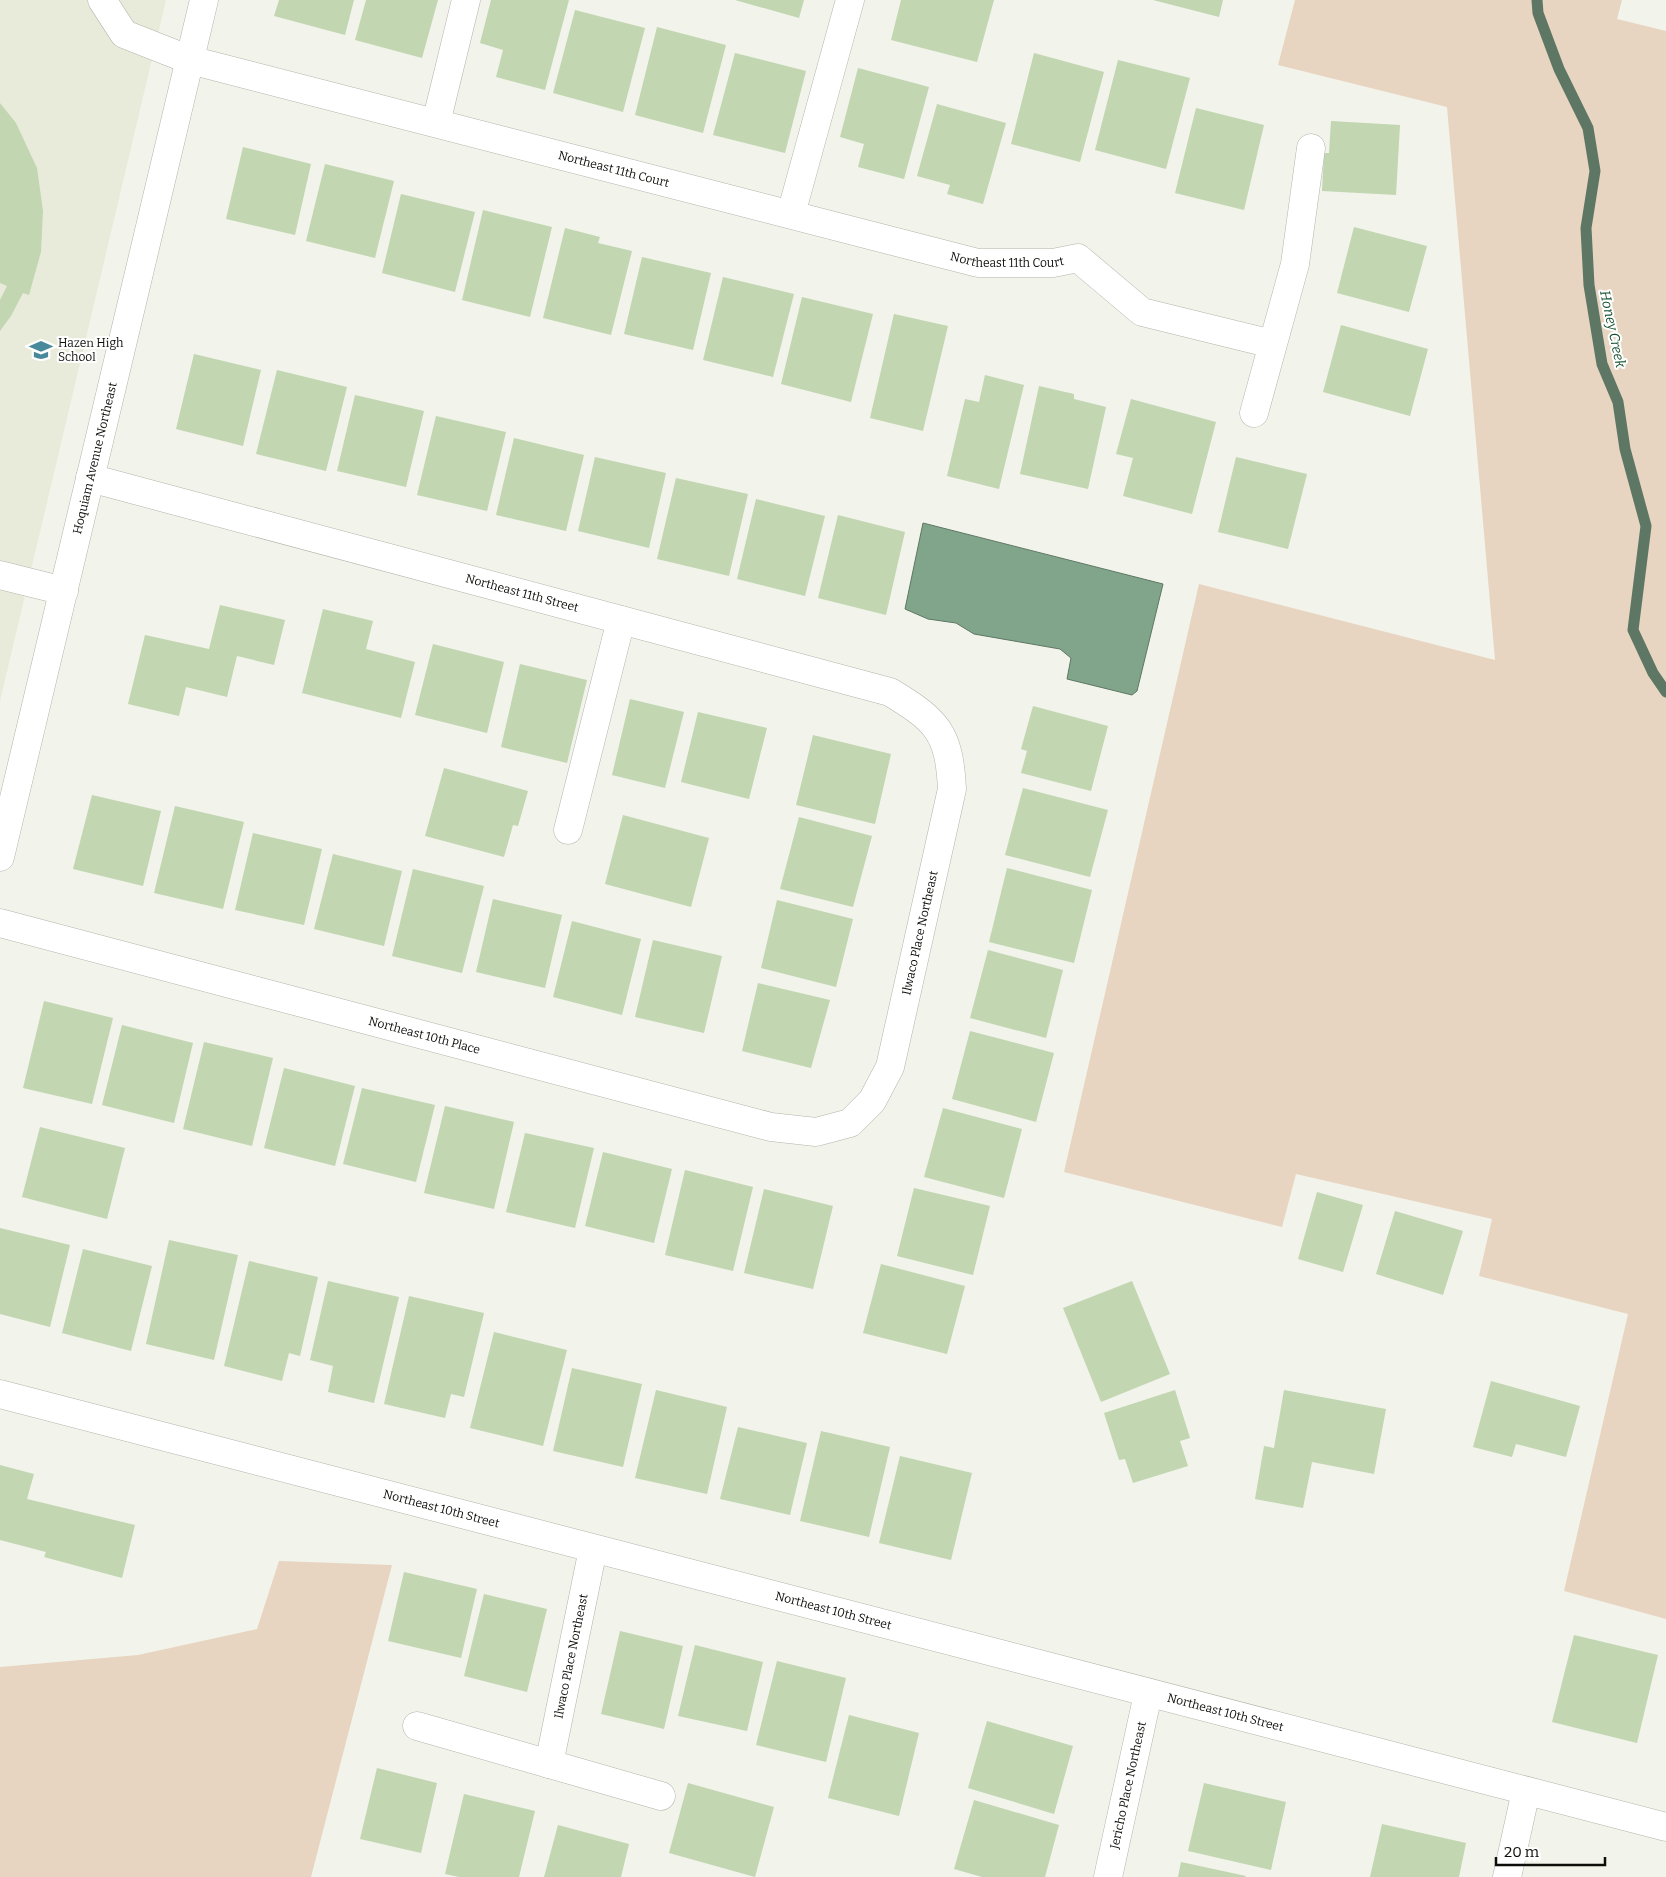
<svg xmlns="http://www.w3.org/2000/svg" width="1666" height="1877" font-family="Bitter,serif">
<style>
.built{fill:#e9ebda}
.green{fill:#e8d5c1}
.water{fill:#81a58b;stroke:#5e7764}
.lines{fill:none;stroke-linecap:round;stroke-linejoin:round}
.stream{stroke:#5e7764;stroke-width:11}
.building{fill:#c1d6b1}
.minor-casing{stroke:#b3b4ab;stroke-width:29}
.minor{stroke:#fff;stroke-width:28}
.labels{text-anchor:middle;stroke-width:4;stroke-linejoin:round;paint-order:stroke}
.street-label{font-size:12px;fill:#0d0d0a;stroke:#fff}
.poi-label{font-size:12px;fill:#0d0d0a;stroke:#fff;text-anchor:start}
.water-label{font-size:14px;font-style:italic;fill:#124e2c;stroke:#fff}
</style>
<rect width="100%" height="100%" fill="#f2f3ea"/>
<polygon class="built" points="0,0 166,0 0,701"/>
<g class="green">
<polygon points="1295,0 1622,0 1617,19 1666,31 1666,1619 1564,1591 1628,1314 1479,1276 1492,1219 1296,1174 1282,1227 1064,1172 1199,584 1495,660 1447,107 1278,65"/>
<polygon points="279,1561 392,1565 311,1877 0,1877 0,1667 138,1655 257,1629"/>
</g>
<polygon class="water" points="923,523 1163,584 1137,691 1132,695 1067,679 1071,658 1060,649 974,634 956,623 928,619 905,609"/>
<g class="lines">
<polyline class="stream" points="1537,0 1538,13 1559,69 1588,128 1595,171 1586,228 1589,285 1602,364 1618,402 1625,449 1646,526 1633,630 1653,673 1666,692"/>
</g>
<g class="building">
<polygon points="279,0 354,0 345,35 274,16"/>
<polygon points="366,0 438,0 422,58 355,40"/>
<polygon points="491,0 569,0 545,90 496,77 503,50 480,43"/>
<polygon points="735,0 804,0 799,18"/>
<polygon points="901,0 994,0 977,62 891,40"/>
<polygon points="1153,0 1223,0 1219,17"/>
<polygon points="575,10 645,28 623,112 553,93"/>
<polygon points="657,27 726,45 703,133 635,115"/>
<polygon points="735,53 806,71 785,153 713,135"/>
<polygon points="1034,53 1104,72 1080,162 1011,144"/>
<polygon points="1118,60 1190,78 1166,169 1095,150"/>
<polygon points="858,68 929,87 904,179 858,167 864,144 840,137"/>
<polygon points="0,103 16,123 37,168 43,211 41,252 29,295 23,293 11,316 0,331 0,300 7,286 0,283"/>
<polygon points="937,104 1006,123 983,204 947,194 950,185 917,176"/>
<polygon points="1196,108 1264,125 1244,210 1175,193"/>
<polygon points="1331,121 1400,125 1396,195 1322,191 1324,153 1329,153"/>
<polygon points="243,147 311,164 295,235 226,219"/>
<polygon points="325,164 394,181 375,258 306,241"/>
<polygon points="401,194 475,212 455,292 382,273"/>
<polygon points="483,210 552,227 530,317 462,300"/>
<polygon points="1354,227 1427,246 1409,312 1337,293"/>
<polygon points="565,228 600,237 598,243 632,251 611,335 543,318"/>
<polygon points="642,257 711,273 693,350 624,334"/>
<polygon points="723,277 794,294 773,377 703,360"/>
<polygon points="802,297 873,314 851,402 781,384"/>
<polygon points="894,314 948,326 923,431 870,418"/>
<polygon points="1341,325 1428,349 1410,416 1323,392"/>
<polygon points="194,354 261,370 243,446 176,429"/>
<polygon points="277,370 347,387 326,471 256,454"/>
<polygon points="985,375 1024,385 999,489 947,476 965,399 979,402"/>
<polygon points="1039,386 1074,394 1074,399 1106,407 1088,489 1020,474"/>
<polygon points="355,395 424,411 406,487 337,471"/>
<polygon points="1131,399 1216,422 1192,514 1123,496 1133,458 1116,454"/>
<polygon points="436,416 506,432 487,511 417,495"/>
<polygon points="514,438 584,455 566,531 496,515"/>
<polygon points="595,457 666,473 649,548 578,531"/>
<polygon points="1236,457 1307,474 1288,549 1218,532"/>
<polygon points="676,478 748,494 729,576 657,559"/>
<polygon points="756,499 825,516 805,596 737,579"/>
<polygon points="838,515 905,532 886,615 818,598"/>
<polygon points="220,605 285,620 274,665 237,656 227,697 186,687 179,716 128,704 145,635 209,649"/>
<polygon points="323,609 373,621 366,649 415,662 401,718 302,693"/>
<polygon points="433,644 504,662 487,733 415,715"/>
<polygon points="520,664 587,680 567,763 501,747"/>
<polygon points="630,699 684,712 665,788 612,775"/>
<polygon points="1033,706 1108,726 1091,791 1021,773 1027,751 1021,749"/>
<polygon points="698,712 767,728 749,799 681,782"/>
<polygon points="813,735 891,754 875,824 796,805"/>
<polygon points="444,768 528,791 518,826 513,825 504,857 425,836"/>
<polygon points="1023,788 1108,810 1090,877 1005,855"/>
<polygon points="92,795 161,811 143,886 73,869"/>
<polygon points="175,806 244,822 223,909 154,893"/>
<polygon points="623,815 709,838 691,907 605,884"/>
<polygon points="799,817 872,836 853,907 780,889"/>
<polygon points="253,833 322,849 304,925 235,910"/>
<polygon points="333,854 402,871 384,946 314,929"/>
<polygon points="1007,868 1092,890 1074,963 989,942"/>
<polygon points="413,869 484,886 462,973 392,956"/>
<polygon points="493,899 562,915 545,988 476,972"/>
<polygon points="777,900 853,919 836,987 761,968"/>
<polygon points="572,921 641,939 622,1015 553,997"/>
<polygon points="653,940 722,956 704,1033 635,1017"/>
<polygon points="988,950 1063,970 1046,1038 970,1018"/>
<polygon points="758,983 830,1000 811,1068 742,1051"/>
<polygon points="44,1001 113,1018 92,1104 23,1088"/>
<polygon points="122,1025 193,1043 174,1123 102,1105"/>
<polygon points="970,1031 1054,1053 1036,1122 952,1099"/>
<polygon points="204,1042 273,1058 252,1146 183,1129"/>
<polygon points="284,1068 355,1086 335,1166 264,1148"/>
<polygon points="362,1088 435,1105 416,1182 343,1164"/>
<polygon points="445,1106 514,1122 494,1209 424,1193"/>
<polygon points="943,1108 1022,1129 1004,1198 924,1177"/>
<polygon points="40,1127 125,1148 107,1219 22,1197"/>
<polygon points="525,1133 594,1148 575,1228 506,1212"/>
<polygon points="603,1152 672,1169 654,1243 585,1226"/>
<polygon points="685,1170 753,1187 733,1271 665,1255"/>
<polygon points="914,1188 990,1206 973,1275 897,1256"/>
<polygon points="764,1189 833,1206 813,1289 744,1273"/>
<polygon points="1317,1192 1363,1205 1343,1272 1298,1259"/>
<polygon points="1395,1211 1463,1231 1443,1295 1376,1274"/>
<polygon points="0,1228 70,1245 50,1327 0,1314"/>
<polygon points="169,1240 238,1255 214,1360 146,1344"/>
<polygon points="83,1249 152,1266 131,1351 62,1333"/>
<polygon points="249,1261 318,1277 300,1356 289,1353 282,1381 224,1366"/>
<polygon points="881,1264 965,1286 947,1354 863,1333"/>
<polygon points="328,1281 399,1297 374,1403 328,1392 333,1366 310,1360"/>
<polygon points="1132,1281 1170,1374 1101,1402 1063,1308"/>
<polygon points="409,1296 484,1313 464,1397 451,1394 445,1418 384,1404"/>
<polygon points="494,1332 567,1350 543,1446 470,1428"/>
<polygon points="572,1368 642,1384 623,1467 553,1451"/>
<polygon points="1491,1381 1580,1406 1566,1457 1516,1444 1512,1457 1473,1447"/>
<polygon points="656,1390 727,1407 707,1494 635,1478"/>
<polygon points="1175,1390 1190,1438 1180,1441 1188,1466 1133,1483 1125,1459 1119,1460 1104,1413"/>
<polygon points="1284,1390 1386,1409 1374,1474 1312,1462 1303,1508 1255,1499 1264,1446 1274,1448"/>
<polygon points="738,1427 807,1443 790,1515 720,1499"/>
<polygon points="821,1431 890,1447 869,1537 800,1521"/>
<polygon points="900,1456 972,1473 951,1560 879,1543"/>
<polygon points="0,1465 34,1474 27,1499 135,1525 122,1578 44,1557 46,1552 0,1540"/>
<polygon points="404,1572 477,1589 461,1658 388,1641"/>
<polygon points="484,1594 547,1609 527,1692 464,1676"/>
<polygon points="620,1631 683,1646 664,1729 601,1714"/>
<polygon points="1574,1635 1658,1655 1637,1743 1552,1722"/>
<polygon points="695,1645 763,1662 747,1731 678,1716"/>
<polygon points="777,1661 846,1678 826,1762 756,1745"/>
<polygon points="849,1715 919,1733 899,1816 828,1798"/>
<polygon points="987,1721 1073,1746 1054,1814 968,1788"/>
<polygon points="377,1768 437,1783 421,1853 360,1839"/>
<polygon points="688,1783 774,1807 755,1877 669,1853"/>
<polygon points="1204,1783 1286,1802 1271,1870 1188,1851"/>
<polygon points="464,1794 535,1811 519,1877 459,1877 445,1874"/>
<polygon points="974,1800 1059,1825 1045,1877 982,1877 954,1869"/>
<polygon points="1382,1824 1466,1843 1459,1877 1370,1877"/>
<polygon points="558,1825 629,1844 621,1877 544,1877"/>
<polygon points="1181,1862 1246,1876 1245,1877 1178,1877"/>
</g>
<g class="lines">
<defs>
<g id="minor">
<path id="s1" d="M102 0 124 34 190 60 978 263H1053L1078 258 1142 312 1272 344"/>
<polyline points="436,123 466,0"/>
<polyline points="791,214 850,0"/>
<polyline points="1254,413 1295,264 1311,148"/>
<polyline points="0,575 64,591"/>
<polyline points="568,830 621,620"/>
<path id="s2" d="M0 857 204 0"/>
<path id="s3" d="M0 923 771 1127 816 1132 850 1123 872 1101 890 1067 952 789C949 733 938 721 890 692L90 478"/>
<path id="s4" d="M0 1394 1666 1827"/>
<polyline points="417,1726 661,1796"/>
<path id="s5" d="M549 1764 593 1549"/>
<path id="s6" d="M1108 1877 1148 1694"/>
<polyline points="1507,1877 1526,1791"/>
</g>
</defs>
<use href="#minor" class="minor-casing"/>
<use href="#minor" class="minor"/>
</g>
<defs>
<symbol id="school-bare" viewBox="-9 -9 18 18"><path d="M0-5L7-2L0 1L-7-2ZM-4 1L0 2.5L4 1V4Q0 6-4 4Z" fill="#48899b" stroke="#fff" stroke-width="2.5" paint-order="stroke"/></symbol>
</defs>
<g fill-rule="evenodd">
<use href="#school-bare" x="25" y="334" width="32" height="32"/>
</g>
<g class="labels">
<g class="street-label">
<text dy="4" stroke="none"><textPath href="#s1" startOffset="549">Northeast 11th Court</textPath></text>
<text dy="4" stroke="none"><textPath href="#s1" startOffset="954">Northeast 11th Court</textPath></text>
<text dy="4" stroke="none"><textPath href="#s2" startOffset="410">Hoquiam Avenue Northeast</textPath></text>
<text transform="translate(522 593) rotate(15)" y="4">Northeast 11th Street</text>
<text dy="4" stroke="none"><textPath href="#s3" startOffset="1085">Ilwaco Place Northeast</textPath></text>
<text dy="4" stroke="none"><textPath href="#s3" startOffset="439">Northeast 10th Place</textPath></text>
<text dy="4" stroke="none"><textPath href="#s4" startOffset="456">Northeast 10th Street</textPath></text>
<text dy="4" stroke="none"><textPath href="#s4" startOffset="861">Northeast 10th Street</textPath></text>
<text dy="4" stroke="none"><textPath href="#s5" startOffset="110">Ilwaco Place Northeast</textPath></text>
<text dy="4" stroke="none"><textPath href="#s4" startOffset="1266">Northeast 10th Street</textPath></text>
<text dy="4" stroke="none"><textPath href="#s6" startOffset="94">Jericho Place Northeast</textPath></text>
</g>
<g class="poi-label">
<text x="58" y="347">Hazen High<tspan x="58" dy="14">School</tspan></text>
</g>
<g class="water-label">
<text transform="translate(1613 329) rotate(78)" y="5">Honey Creek</text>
</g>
</g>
<path d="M1496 1857v8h109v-8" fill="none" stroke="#0d0d0a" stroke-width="2.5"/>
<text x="1504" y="1857" font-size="15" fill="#0d0d0a" stroke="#ffffff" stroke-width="4" paint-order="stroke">20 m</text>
</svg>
